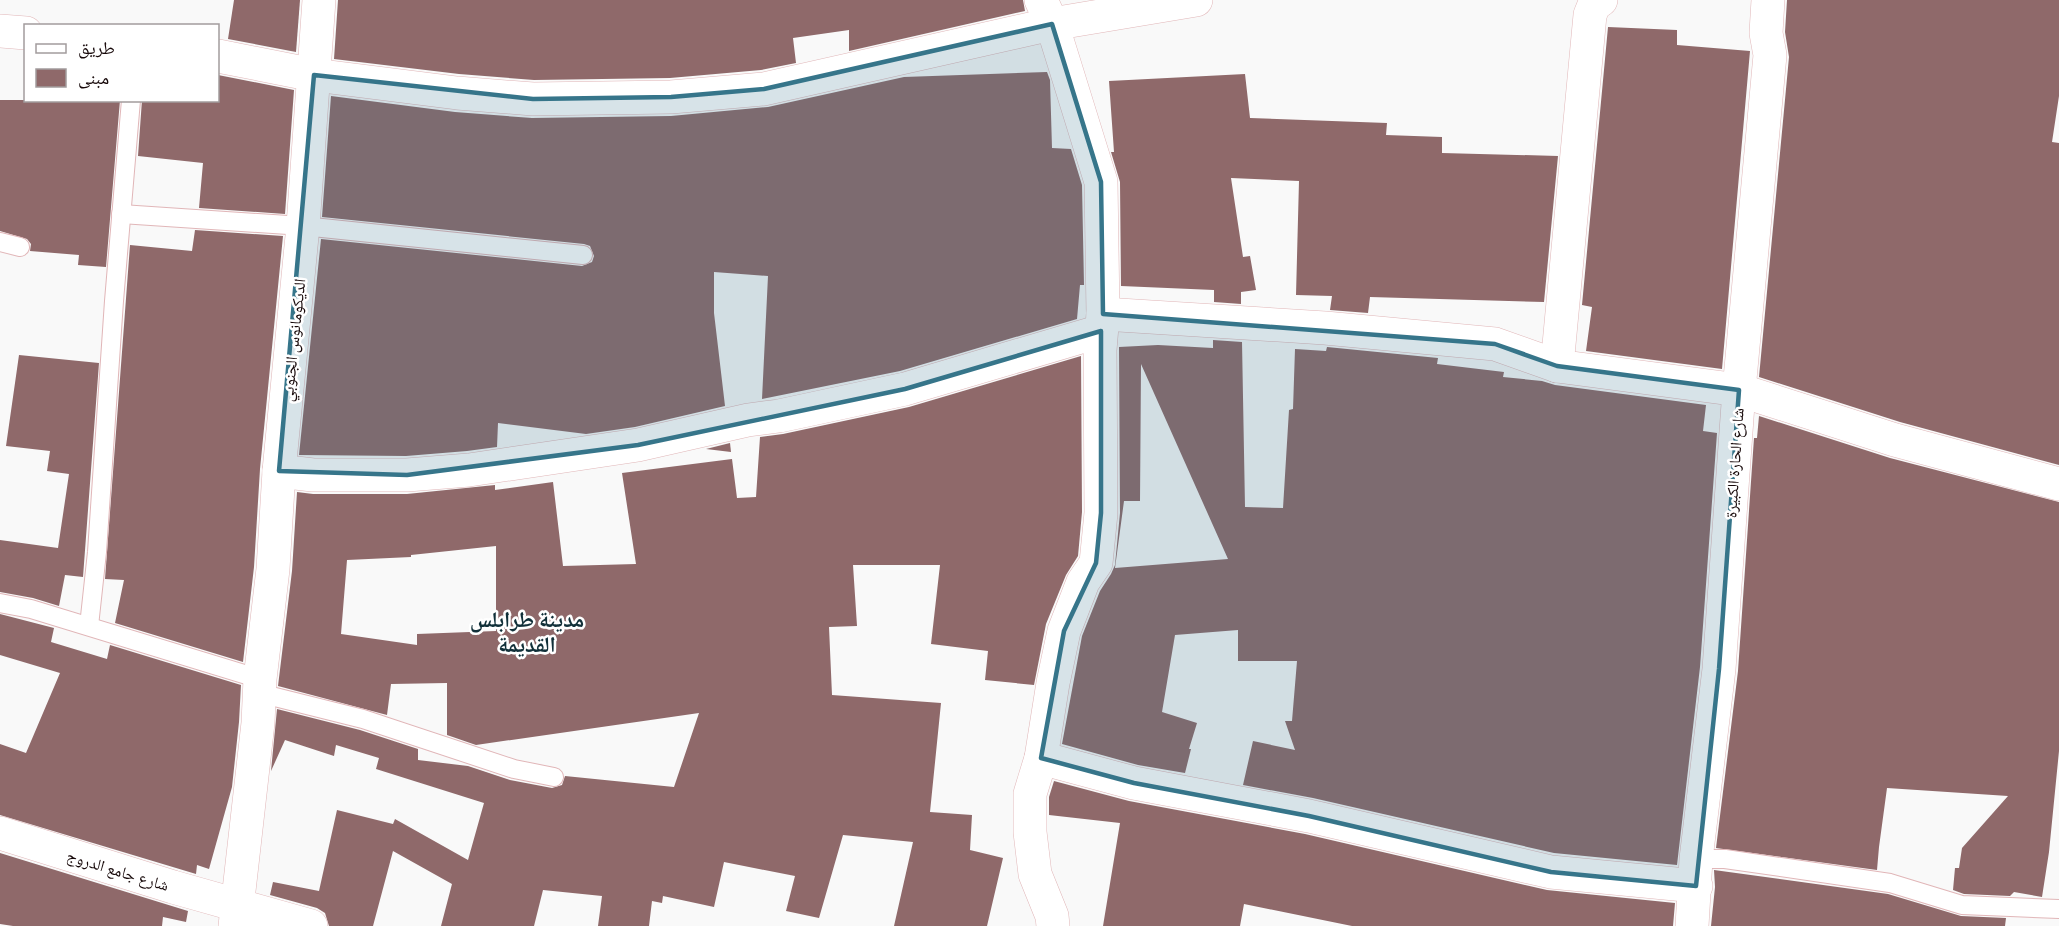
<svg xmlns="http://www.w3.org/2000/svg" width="2059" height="926" font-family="'Source Serif 4','Noto Naskh Arabic',serif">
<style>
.building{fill:#8f696a;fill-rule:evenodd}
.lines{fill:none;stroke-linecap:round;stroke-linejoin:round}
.service-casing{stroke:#e1b6b8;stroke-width:20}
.minor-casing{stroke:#e1b6b8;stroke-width:34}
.service{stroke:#fff;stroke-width:18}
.minor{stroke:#fff;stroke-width:33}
.marked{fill:#36758a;fill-opacity:0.2;stroke:#36758a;stroke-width:4.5;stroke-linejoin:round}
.labels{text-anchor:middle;stroke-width:5;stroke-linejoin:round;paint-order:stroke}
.street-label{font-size:16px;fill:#160809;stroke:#fff}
.district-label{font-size:22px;font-weight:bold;fill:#113039;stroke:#fff}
</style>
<rect width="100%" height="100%" fill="#f9f9f9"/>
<g class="building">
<polygon points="234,0 300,0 296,52 228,39"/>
<polygon points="338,0 1023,0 1025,11 849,51 849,30 793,38 796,63 761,70 670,78 534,80 459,74 334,59"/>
<polygon points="1787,0 2059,0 2059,96 2052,142 2059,143 2059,465 1900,422 1759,377 1789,57 1785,32"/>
<polygon points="1608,27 1677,30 1677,45 1750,51 1722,369 1586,351 1592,307 1582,305"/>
<polygon points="1047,72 1050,80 1052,148 1071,149 1082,185 1084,285 1080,285 1077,319 900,371 762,399 768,276 714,272 714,313 725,406 635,427 586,434 498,423 497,447 467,451 406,456 299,455 321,239 582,266 592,262 594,256 590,246 584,244 322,217 331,96 455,112 532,118 671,116 768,107 904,77"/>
<polygon points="1245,74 1250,118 1387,123 1386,135 1442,137 1442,153 1558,156 1544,302 1370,297 1368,313 1330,310 1332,296 1296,295 1299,181 1231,178 1243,257 1250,256 1256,290 1241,292 1241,304 1214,302 1214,290 1121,286 1120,182 1111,152 1114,152 1109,81"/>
<polygon points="218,75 294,90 285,214 199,208 203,163 138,156 142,100 218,100"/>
<polygon points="0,100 120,100 106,267 78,265 79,255 30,251 31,244 27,239 0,231"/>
<polygon points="195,230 283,236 260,469 254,567 243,662 115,623 124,580 105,579 130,245 192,251"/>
<path d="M1213 340 1242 342 1245 507 1283 508 1289 410 1293 409 1295 349 1326 351 1327 347 1438 358 1437 364 1504 372 1503 377 1542 381 1555 385 1706 405 1703 431 1717 433 1700 667 1677 865 1554 853 1313 798 1243 785 1253 741 1295 750 1285 721H1292L1297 661H1238V630L1175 635 1162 712 1197 723 1189 749H1191L1185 773 1138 765 1062 744 1082 636 1100 591 1111 574 1115 565 1120 513 1119 347 1158 345 1213 348ZM1141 364 1228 559 1115 568 1124 501H1140Z"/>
<polygon points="19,355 99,363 83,577 65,575 59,606 33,598 0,592 0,540 58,548 69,474 47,471 50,451 6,446"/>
<path d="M1081 356 1082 512 1078 556 1066 575 1046 624 1034 685 985 680 988 651 931 644 940 565H853L857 626 829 627 832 695 941 703 930 812 972 815 970 850 1003 858 987 926H894L913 842 843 835 819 918 786 911 795 876 724 862 714 907 663 896 662 903 652 901 649 926H598L602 896 543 890 534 926H441L452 884 393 851 373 926H329L325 913 317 908 270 895 273 882 319 891 337 810 393 824 395 819 468 860 484 803 376 769 379 758 336 745 334 756 285 740 271 771 277 709 360 730 418 749V760L468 766 510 780 552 788 562 785 565 776 674 787 699 713 476 745 447 735V683L391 684 387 715 278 686 292 571 297 492 313 494H407L495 485V490L553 482 563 566 636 564 622 473 732 459 737 498 756 497 760 437 783 434 909 407ZM496 546V631L417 634V645L341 634 347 560 411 557V555Z"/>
<polygon points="1759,416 1890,458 2059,502 2059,751 2049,852 2042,897 2014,892 2010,896 1964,894 1953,890 1955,868 1959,868 1962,848 2008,796 1887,788 1879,847 1877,870 1716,848 1738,671 1754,438 1757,438"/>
<polygon points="730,443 731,452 706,449"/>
<polygon points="0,614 54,628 51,642 107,659 110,645 241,685 239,722 232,787 209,869 197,865 196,874 0,815 0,744 26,753 60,673 0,655"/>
<polygon points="1054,781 1129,801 1305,834 1547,890 1675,903 1673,926 1352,926 1244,904 1240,926 1103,926 1120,823 1049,815 1049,797"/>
<polygon points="0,853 188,911 186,922 163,917 162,926 13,926 0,924"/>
<polygon points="1714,870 1888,894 1961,916 2006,918 2005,926 1711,926 1715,887"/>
</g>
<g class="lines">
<defs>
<g id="service">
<polyline points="121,214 303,226 583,255"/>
<polyline points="0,242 20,247"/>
<polyline points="0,603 31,609 260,679"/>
<polyline points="89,626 97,552 114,301 131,100"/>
<polyline points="259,693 363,719 514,769 554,777"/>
<polyline points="1696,859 1725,859 1890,883 1962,905 2059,909"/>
</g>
<g id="minor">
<polyline points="1041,0 1052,24 1101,182 1103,314 1100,350 1101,513 1096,563 1083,582 1064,631 1053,683 1041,758 1030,794 1030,832 1035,874 1052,916 1053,926"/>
<polyline points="0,31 26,33"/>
<polyline points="218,56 314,75 457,93 533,99 671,97 764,89 1052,24 1196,0"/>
<polyline points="1103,314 1325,328 1495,344 1557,366 1739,390 1895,440 2059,484"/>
<polyline points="1557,366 1590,15 1594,5 1601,0"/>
<polyline points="279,471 313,475 407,475 469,470 638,445 748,420 779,416 905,389 1101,331"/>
<polyline points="1041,758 1134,783 1309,816 1551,872 1696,886"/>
<polyline points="0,833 173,887 311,926"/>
<polyline points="235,926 258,723 260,679 273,569 279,471 303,226 319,0"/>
<polyline points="1692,926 1696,859 1719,669 1739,390 1770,55 1766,33 1768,0"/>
</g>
</defs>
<use href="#service" class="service-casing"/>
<use href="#minor" class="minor-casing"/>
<use href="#service" class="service"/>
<use href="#minor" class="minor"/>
</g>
<path class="marked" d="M1052 24 1101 182 1103 314 1495 344 1557 366 1739 390 1719 669 1696 886 1551 872 1309 816 1134 783 1041 758 1064 631 1096 563 1101 513V331L905 389 638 445 407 475 279 471 314 75 533 99 671 97 764 89Z"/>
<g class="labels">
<g class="street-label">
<text transform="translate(293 340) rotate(-84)" y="6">الديكومانوس الجنوبي</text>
<text transform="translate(1734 463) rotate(-86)" y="6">شارع الحارة الكبيرة</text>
<text transform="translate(118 870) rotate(17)" y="6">شارع جامع الدروج</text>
</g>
<g class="district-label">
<text x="527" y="627">مدينة طرابلس<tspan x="527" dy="25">القديمة</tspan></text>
</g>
</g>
<rect x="24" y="24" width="195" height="78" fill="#ffffff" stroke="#a29c9d" stroke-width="1.5"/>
<rect x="36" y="44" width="30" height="9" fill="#ffffff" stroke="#a29c9d" stroke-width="1.5"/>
<text x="78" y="54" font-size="18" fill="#160809">طريق</text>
<rect x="36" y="69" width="30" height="18" fill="#8f696a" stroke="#a29c9d" stroke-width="1.5"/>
<text x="78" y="84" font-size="18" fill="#160809">مبنى</text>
</svg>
